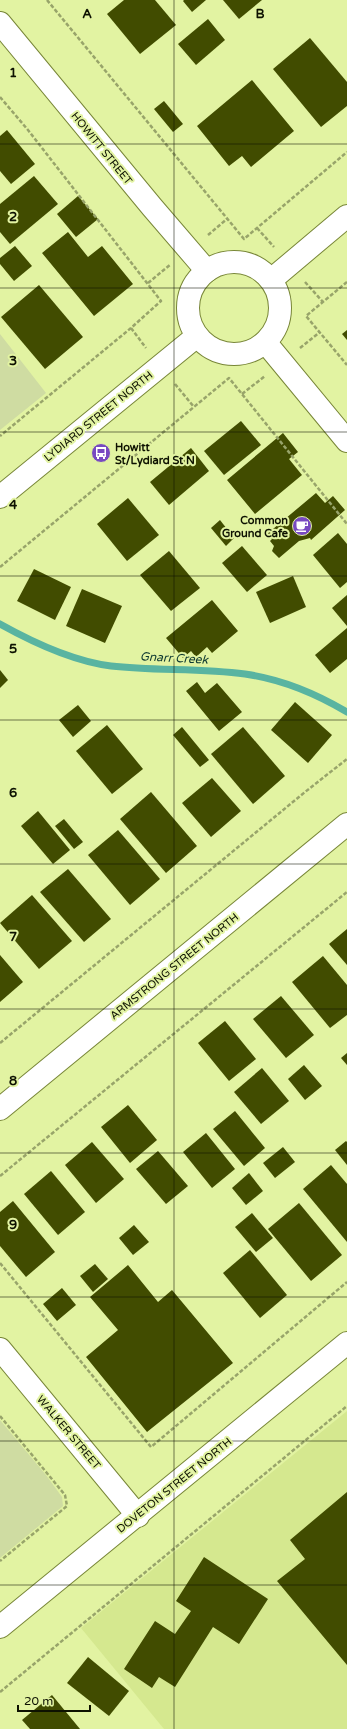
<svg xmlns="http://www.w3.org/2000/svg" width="347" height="1729" font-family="'Varela Round',sans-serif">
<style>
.built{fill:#d5e88f}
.green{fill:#cfdca2}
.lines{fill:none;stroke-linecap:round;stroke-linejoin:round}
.stream{stroke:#59b4a1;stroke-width:7}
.building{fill:#414c00}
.minor-casing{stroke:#788638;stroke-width:24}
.major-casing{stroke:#788638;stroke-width:24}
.path{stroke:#98a46a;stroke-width:2.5;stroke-dasharray:4 2;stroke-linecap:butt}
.minor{stroke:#fff;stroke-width:22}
.major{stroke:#fff;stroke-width:22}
.grid{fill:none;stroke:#0d1100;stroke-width:1;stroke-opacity:0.55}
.labels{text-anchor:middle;stroke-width:4;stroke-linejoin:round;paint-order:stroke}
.street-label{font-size:11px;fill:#0d1100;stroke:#e2f3a2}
.poi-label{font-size:11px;font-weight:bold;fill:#0d1100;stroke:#e2f3a2;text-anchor:start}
.water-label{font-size:12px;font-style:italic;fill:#0d3830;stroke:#e2f3a2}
.grid-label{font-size:13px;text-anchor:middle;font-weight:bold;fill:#0d1100;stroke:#e2f3a2;stroke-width:4;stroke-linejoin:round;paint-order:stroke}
</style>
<rect width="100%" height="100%" fill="#e2f3a2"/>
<polygon class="built" points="347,1411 347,1729 164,1729 81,1628"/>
<g class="green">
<polygon points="0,334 46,393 0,430"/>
<polygon points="0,1420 46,1475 62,1497 63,1506 0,1558"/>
</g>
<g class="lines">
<path class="stream" d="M0 624C34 643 72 661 111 666 155 671 200 668 245 674 281 679 315 693 347 712"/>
</g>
<g class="building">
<polygon points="124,0 155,0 176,25 140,54 107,14"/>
<polygon points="184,0 206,0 192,12 183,1"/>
<polygon points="223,0 262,0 239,19"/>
<polygon points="208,19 225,40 196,65 178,44"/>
<polygon points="310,38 347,82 347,106 321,127 273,69"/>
<polygon points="252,80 294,131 251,167 242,156 229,166 197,126"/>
<polygon points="164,101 183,124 173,132 154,109"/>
<polygon points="7,130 35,164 11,184 0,171 0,136"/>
<polygon points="34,176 58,204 10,244 0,232 0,204"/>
<polygon points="78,196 98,219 76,237 57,214"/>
<polygon points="68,232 88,257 102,246 133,284 94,316 42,253"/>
<polygon points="15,246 32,266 14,281 0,264 0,258"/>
<polygon points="39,285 83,337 45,369 1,317"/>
<polygon points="347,330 347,340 342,334"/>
<polygon points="241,421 261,445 224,475 204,451"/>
<polygon points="283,433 298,452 289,459 302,475 255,514 227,480"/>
<polygon points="191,448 209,471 169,505 150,482"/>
<polygon points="316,493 325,503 333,496 345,510 311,540 310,538 299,541 279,558 272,551 274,546 270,541 272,539 267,534"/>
<polygon points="128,498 159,535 127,561 97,524"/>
<polygon points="220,520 234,538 226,546 211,528"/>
<polygon points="338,533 347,544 347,582 340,588 313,555"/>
<polygon points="242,546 267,575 247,592 222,563"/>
<polygon points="169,551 200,588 171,611 140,575"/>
<polygon points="34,569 71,587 55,620 17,601"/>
<polygon points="293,576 306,607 270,623 256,592"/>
<polygon points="82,589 122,606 105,643 66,626"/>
<polygon points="347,595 347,626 332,608"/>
<polygon points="212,600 238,631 212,653 207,647 196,657 191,651 183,658 166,638"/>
<polygon points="347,628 347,659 330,673 315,655"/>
<polygon points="0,670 8,680 0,688"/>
<polygon points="197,682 205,693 217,683 242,712 219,731 186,691"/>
<polygon points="295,702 332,735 308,763 271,730"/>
<polygon points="78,705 91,721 73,737 59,720"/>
<polygon points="107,725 143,769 112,794 76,751"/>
<polygon points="182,727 209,760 200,767 173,735"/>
<polygon points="243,727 285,776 253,804 211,754"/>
<polygon points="212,778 241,811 211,837 182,803"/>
<polygon points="151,792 197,846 166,873 120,819"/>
<polygon points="38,811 70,850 53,864 21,826"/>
<polygon points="64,819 83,842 74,849 55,826"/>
<polygon points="118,830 160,879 130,905 88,855"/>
<polygon points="68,869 111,919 84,942 40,892"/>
<polygon points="32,895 72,941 39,969 0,923"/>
<polygon points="347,929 347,965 329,944"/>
<polygon points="0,955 23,982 0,1002"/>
<polygon points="323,956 347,985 347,1015 330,1028 292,982"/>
<polygon points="281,996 314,1035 286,1058 253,1019"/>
<polygon points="225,1021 256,1059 229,1081 198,1043"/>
<polygon points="347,1053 347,1065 341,1058"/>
<polygon points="304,1065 322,1086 305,1100 288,1079"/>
<polygon points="262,1068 289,1101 261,1124 234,1092"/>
<polygon points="128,1105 157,1140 130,1163 101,1127"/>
<polygon points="235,1111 265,1148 244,1166 213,1129"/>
<polygon points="206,1133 235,1169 212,1188 183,1152"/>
<polygon points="346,1141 347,1142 347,1165 335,1150"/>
<polygon points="92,1142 124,1179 96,1203 65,1165"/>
<polygon points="283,1147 295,1162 275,1178 263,1163"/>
<polygon points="158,1151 188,1186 166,1204 136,1169"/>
<polygon points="331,1165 347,1184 347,1242 303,1189"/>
<polygon points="51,1171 85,1212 58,1235 24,1194"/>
<polygon points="249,1173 263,1191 246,1205 232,1188"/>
<polygon points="13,1201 55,1252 26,1277 0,1246 0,1212"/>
<polygon points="299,1203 342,1255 311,1281 268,1229"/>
<polygon points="252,1213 273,1238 256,1252 235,1227"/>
<polygon points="134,1225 149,1242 133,1255 119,1238"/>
<polygon points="250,1250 287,1295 260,1318 223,1273"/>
<polygon points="95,1264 108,1279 93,1292 80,1276"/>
<polygon points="128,1265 158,1302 172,1290 233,1363 147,1432 86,1357 118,1330 90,1297"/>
<polygon points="62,1288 76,1305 57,1321 43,1304"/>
<polygon points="347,1492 347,1665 277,1581 305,1559 290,1540"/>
<polygon points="204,1557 268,1599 239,1644 213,1627 175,1687 159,1677 152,1688 124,1669 155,1621 175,1634 191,1611 176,1601"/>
<polygon points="88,1657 129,1691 109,1716 67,1683"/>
<polygon points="52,1695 80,1729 30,1729 22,1720"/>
</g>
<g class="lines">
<defs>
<g id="minor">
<polyline points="0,23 152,207 207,271"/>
<circle cx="234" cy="308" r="46"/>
<polyline points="271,280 347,216"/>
<polyline points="266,343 347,441"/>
<polyline points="0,497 197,336"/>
<polyline points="0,1109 347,824"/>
<polyline points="0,1349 138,1516"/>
</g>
<polyline id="major" points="0,1627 347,1343"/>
</defs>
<use href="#minor" class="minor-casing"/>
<use href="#major" class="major-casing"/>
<g class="path">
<polyline points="47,0 244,239 347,152"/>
<polyline points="0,97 28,130 161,301 131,328 0,436"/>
<polyline points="257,228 274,247"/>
<polyline points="208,235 227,219"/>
<polyline points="305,282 323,302"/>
<polyline points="347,282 306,316 347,365"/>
<polyline points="148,283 171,264"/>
<polyline points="131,328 146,348"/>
<polyline points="300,348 320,332"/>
<polyline points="175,384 194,407"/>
<polyline points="242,394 265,376"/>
<polyline points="0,567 229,378 347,524"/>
<polyline points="0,1043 305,792 347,759"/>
<polyline points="0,1176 347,892"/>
<polyline points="0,1263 151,1447 347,1282"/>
<polyline points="0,1416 65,1495 67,1506 0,1561"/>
<polyline points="0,1692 347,1406"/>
</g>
<use href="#minor" class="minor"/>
<use href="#major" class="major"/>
</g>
<path class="grid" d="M174 0V1729M0 144H347M0 288H347M0 432H347M0 576H347M0 720H347M0 864H347M0 1009H347M0 1153H347M0 1297H347M0 1441H347M0 1585H347"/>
<defs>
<symbol id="bus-disc" viewBox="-11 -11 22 22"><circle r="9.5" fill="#7849c1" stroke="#e2f3a2"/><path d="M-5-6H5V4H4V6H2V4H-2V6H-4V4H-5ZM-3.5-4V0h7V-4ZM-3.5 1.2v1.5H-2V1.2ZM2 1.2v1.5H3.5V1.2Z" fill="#fff"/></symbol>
<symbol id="cafe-disc" viewBox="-11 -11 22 22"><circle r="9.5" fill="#7849c1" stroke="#e2f3a2"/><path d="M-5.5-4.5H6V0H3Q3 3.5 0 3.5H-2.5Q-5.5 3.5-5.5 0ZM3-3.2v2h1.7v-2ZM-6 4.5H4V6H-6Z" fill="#fff"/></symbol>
</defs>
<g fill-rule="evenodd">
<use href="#bus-disc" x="90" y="442" width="22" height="22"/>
<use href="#cafe-disc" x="291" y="515" width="22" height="22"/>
</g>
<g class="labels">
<g class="street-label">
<text transform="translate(102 148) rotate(51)" y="4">HOWITT STREET</text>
<text transform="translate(98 416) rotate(-39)" y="4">LYDIARD STREET NORTH</text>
<text transform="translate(174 966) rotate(-39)" y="4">ARMSTRONG STREET NORTH</text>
<text transform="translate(69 1432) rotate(50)" y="4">WALKER STREET</text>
<text transform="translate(174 1485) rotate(-39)" y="4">DOVETON STREET NORTH</text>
</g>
<g class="poi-label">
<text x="115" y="451">Howitt<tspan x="115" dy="13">St/Lydiard St N</tspan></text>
<text x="288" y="524" text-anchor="end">Common<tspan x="288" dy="13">Ground Cafe</tspan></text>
</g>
<g class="water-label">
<text transform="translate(174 658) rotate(3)" y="4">Gnarr Creek</text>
</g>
</g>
<g class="grid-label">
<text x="87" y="18">A</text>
<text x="260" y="18">B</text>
<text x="13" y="77">1</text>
<text x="13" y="221">2</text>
<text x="13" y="365">3</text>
<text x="13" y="509">4</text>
<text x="13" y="653">5</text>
<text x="13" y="797">6</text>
<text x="13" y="941">7</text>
<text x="13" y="1085">8</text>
<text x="13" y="1229">9</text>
</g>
<path d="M18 1705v6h72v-6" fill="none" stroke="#0d1100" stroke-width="2"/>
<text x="24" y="1705" font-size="12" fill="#0d1100" stroke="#e2f3a2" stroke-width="3" paint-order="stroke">20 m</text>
</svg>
